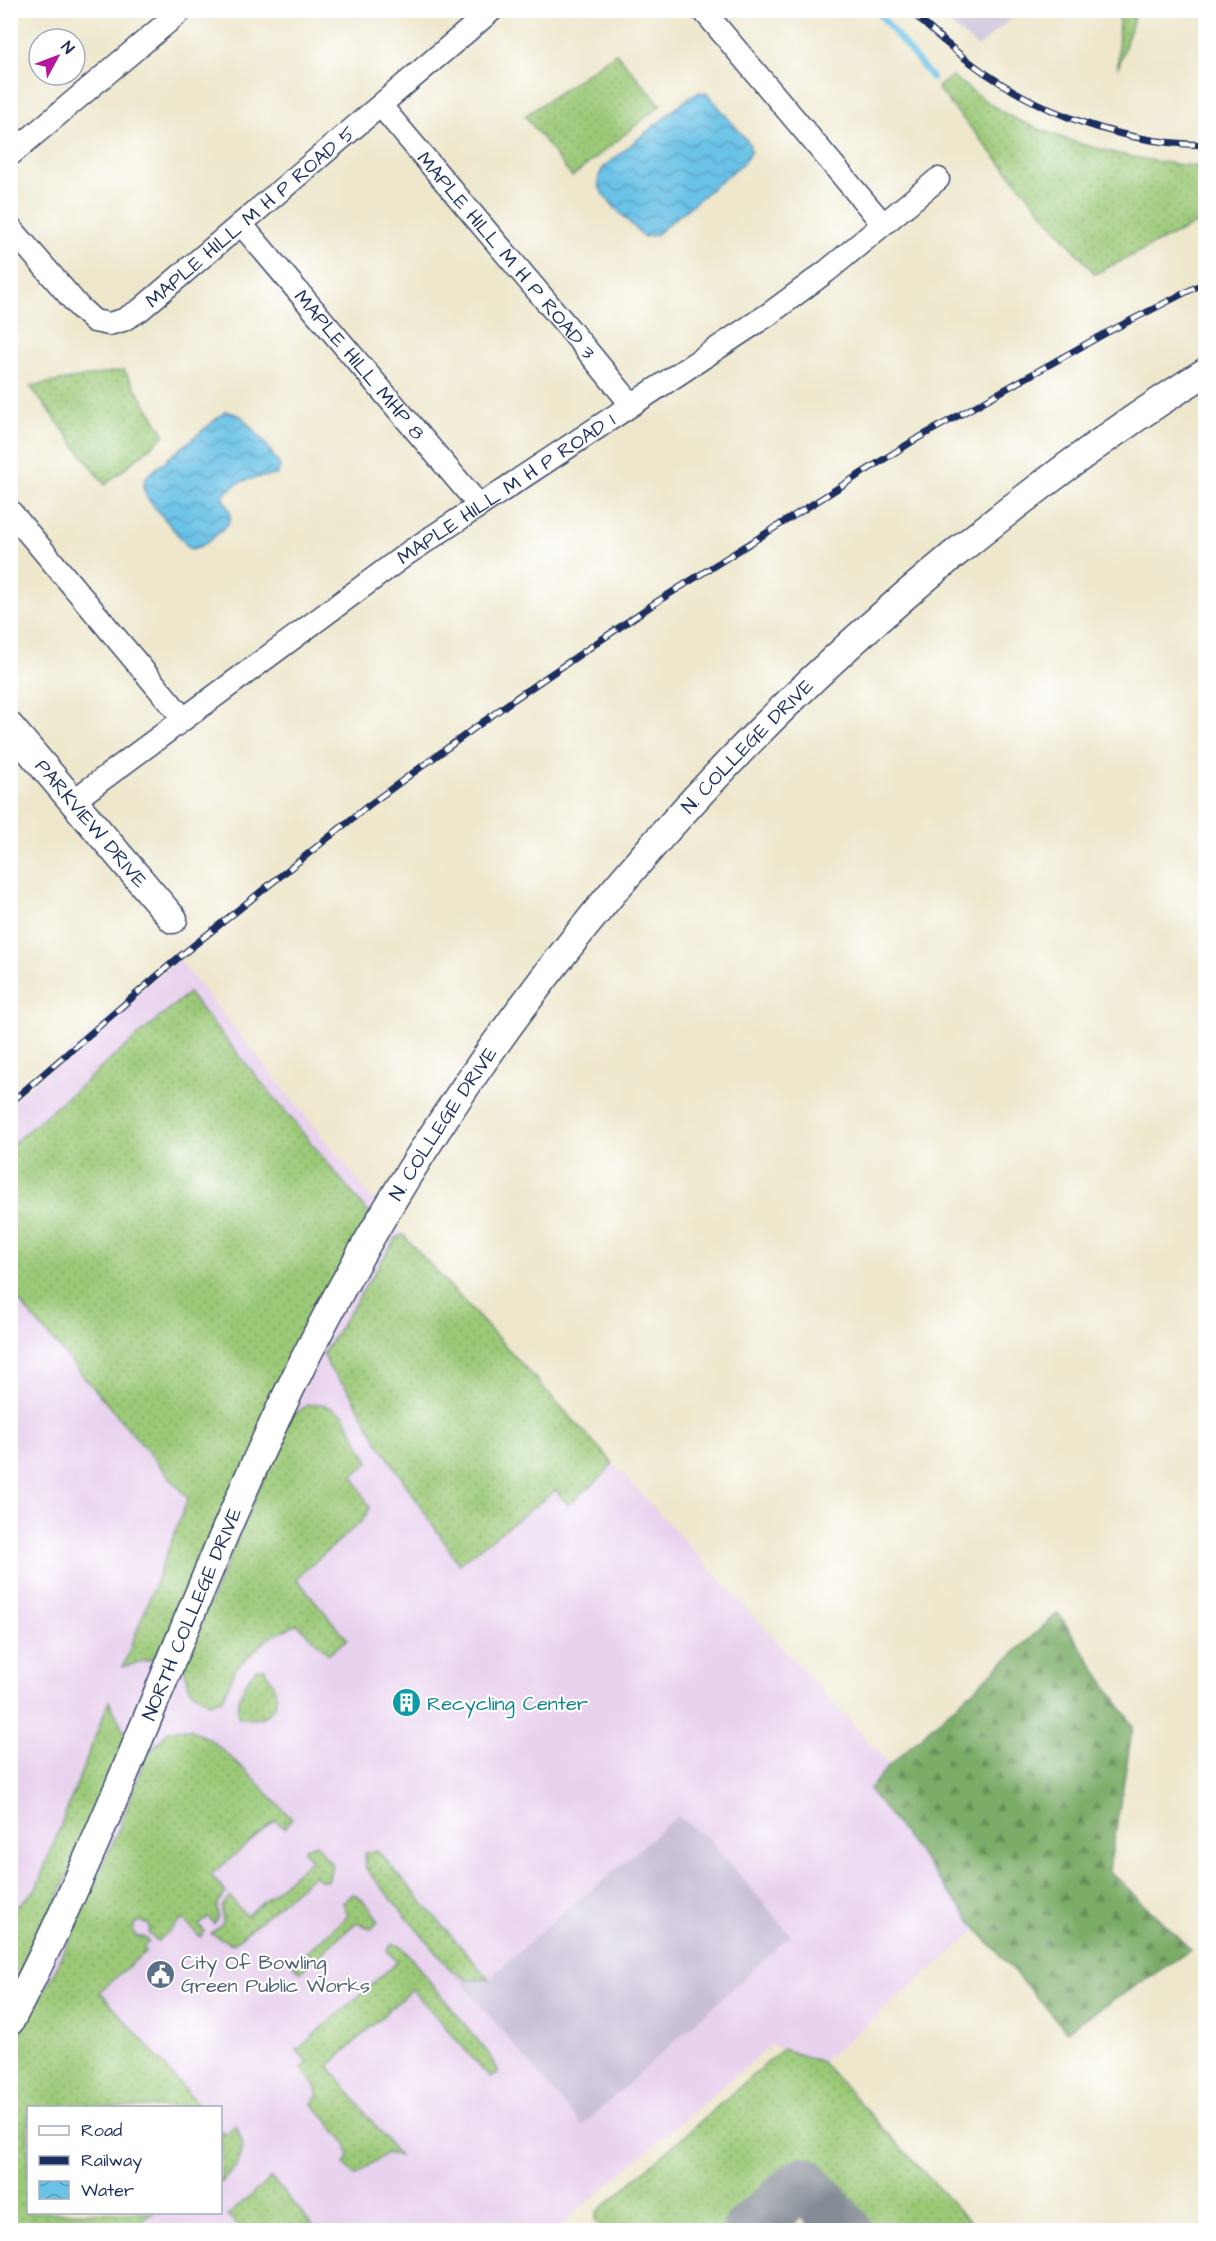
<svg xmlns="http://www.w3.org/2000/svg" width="1216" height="2241" font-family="'Architects Daughter',sans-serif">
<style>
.built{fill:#e8d2ee;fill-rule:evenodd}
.industrial{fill:#c9bfd7}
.grass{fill:url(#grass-dots);stroke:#5b7c6a;stroke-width:1.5}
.forest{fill:url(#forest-firs);stroke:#4c6e63;stroke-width:1.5}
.water{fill:url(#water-waves);stroke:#4278a2;stroke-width:1.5}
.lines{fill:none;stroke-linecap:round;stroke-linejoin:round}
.stream{stroke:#6ac2e7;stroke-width:6}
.taxiway{stroke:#848b95;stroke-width:52}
.minor-casing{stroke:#3b4b6e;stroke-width:25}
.tertiary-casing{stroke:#3b4b6e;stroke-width:31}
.minor{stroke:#fff;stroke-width:22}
.tertiary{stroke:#fff;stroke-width:28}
.rail-casing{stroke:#1b2f5e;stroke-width:7}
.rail{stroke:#fff;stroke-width:4.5;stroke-dasharray:14;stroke-linecap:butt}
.labels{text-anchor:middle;stroke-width:4.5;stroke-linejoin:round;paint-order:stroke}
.street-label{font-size:20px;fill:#1b2f5e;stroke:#fff}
.culture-label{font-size:20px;fill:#0d838f;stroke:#fff;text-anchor:start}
.service-label{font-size:20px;fill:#4e5e75;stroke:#fff;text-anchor:start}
</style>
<defs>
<pattern id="grass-dots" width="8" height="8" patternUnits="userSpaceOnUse" patternTransform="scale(1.5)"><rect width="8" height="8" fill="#9bc977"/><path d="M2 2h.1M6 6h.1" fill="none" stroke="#7ea465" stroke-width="1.8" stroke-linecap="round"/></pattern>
<pattern id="forest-firs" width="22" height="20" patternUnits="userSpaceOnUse" patternTransform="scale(1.5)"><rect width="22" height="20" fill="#7cad68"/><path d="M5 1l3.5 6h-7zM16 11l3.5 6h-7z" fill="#658d59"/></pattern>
<pattern id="water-waves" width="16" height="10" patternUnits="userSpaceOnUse" patternTransform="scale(1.5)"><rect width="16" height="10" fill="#6ac2e7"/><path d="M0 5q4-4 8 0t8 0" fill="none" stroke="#569ebe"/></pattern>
</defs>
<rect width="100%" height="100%" fill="#fff"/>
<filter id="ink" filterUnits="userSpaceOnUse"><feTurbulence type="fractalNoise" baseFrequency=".0167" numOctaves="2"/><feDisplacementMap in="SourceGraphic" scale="12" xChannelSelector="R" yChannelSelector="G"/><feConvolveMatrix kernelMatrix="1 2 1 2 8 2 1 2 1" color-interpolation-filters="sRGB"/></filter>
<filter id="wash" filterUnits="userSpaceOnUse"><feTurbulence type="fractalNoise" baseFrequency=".008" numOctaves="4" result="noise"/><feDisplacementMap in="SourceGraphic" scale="24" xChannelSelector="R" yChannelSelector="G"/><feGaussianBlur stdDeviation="1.35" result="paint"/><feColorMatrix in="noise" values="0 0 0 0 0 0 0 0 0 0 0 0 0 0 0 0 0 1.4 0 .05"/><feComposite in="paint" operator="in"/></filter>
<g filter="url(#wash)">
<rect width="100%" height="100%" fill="#eee7cc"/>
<path class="built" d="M178 958 385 1214 890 1765 869 1789 978 1930 822 2062 771 2045 555 2230H11L10 1104ZM28 2108H220V2212H28Z"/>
<g class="industrial">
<polygon points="933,11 1020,11 978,47"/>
<polygon points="677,1816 708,1838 791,1935 582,2126 451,1970 469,1980 489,1979 569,1906 598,1885"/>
</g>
<g class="grass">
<polygon points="1119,11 1136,11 1118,69"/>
<polygon points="616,53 661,105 572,177 525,116"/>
<path d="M952 76C972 90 996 111 1018 120 1074 146 1144 163 1205 167V219L1095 274 937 88Z"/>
<polygon points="124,370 165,435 105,485 30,386"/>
<polygon points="188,993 372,1217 166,1655 123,1667 188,1498 11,1292 10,1146"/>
<polygon points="403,1235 613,1463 604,1475 568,1505 556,1490 459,1564 378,1442 350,1392 330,1369 323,1354 396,1238"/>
<polygon points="323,1404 343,1414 369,1462 353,1475 370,1508 362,1521 296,1578 347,1639 329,1654 297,1624 269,1638 237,1667 222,1699 209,1703 190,1689 183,1664 290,1417 308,1405"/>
<path d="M256 1669H265C274 1686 285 1701 266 1715 258 1720 247 1719 238 1717 236 1699 245 1682 256 1669Z"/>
<polygon points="109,1701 128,1739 56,1902 11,1991 11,1912 36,1889"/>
<polygon points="190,1729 211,1740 248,1773 292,1819 284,1828 276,1820 211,1875 226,1893 217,1903 218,1916 214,1924 208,1917 199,1925 205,1932 200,1937 183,1919 158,1941 149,1934 150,1928 148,1924 138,1921 134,1925 133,1932 137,1937 144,1937 149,1942 143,1947 146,1951 100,1991 200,2107 28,2108 28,2212 153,2213 132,2230 11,2230 11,2049 54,1974 120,1826 145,1758 168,1731"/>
<polygon points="316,1844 332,1865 328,1881 319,1880 314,1875 233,1944 211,1934 222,1923 222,1905 230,1897 246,1916 311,1860 304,1851 305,1848"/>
<polygon points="377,1850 489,1979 469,1980 451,1970 366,1869 365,1853"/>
<path d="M354 1894C363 1899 375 1912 378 1922L371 1929 357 1922 300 1972 293 1964 348 1916 343 1903 350 1895Z"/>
<polygon points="392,1944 401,1946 492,2058 499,2073 490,2078 412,1989 329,2066 399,2156 386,2153 355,2176 344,2164 349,2156 346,2143 312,2103 319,2093 302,2068 308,2063 297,2050 397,1962 387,1950"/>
<polygon points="783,2049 822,2062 977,2230 864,2230 809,2164 730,2230 603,2230 595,2221 596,2213"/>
<polygon points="236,2125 243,2145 236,2166 221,2183 221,2131 224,2135"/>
<polygon points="271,2178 317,2230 241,2230 228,2215"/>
</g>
<polygon class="forest" points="1058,1613 1133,1726 1109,1870 1191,1950 1066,2031 978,1930 869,1789 890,1765"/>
<g class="water">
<path d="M700 92 708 94 749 143 751 152 744 162 655 235 644 237C634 226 602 198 599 185 597 178 600 173 604 167L691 96Z"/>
<path d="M226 411 241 416 265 443 280 466 277 475C255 478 237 478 223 496L230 512V522C218 533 207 547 190 549L147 498 143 487 146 477Z"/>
</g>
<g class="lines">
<polyline class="stream" points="876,10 932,78"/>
<polyline class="taxiway" points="748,2230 804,2182 846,2230"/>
</g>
</g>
<g filter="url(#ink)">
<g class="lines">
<defs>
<g id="minor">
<polyline points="703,10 883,224"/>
<path id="s1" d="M381 106 572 332 631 404"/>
<polyline points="10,155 182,10"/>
<path id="s2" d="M241 224 478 504"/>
<path id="s3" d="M10 227 79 307 94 321 109 324 123 320 140 310 492 10"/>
<polyline points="10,511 183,718"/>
<path id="s4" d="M73 801 408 553 769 314 827 271 938 179"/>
</g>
<g id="tertiary">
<path id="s5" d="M10 727 173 919"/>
<path id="s6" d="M10 2021C117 1817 189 1598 289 1391 443 1071 678 781 952 556 1033 490 1117 427 1206 372"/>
</g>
</defs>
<use href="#minor" class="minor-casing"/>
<use href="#tertiary" class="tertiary-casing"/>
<use href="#minor" class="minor"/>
<use href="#tertiary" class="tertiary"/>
<defs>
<g id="rail">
<path d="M911 10C921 22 934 32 945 42 1017 105 1110 143 1206 145"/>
<polyline points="10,1103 178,958 369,805 513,700 655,603 913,441 1104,334 1206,282"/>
</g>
</defs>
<use href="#rail" class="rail-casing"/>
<use href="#rail" class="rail"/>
</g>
</g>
<defs>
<symbol id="building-disc" viewBox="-11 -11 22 22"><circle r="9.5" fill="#0f9aa8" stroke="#fff"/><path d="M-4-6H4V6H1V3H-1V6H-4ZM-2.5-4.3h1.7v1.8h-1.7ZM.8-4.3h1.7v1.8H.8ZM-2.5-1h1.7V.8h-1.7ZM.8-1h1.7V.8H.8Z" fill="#fff"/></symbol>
<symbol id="civic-disc" viewBox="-11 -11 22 22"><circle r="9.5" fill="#5c6f8a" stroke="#fff"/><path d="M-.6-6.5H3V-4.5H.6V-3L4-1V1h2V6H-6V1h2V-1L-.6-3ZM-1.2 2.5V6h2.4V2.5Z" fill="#fff"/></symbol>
</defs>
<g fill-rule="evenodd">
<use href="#building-disc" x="390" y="1686" width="33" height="33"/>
<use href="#civic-disc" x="144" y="1958" width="33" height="33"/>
</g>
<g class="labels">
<g class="street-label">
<text dy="7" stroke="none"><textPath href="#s3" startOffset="320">MAPLE HILL M H P ROAD 5</textPath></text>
<text dy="7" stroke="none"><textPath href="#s1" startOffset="195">MAPLE HILL M H P ROAD 3</textPath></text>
<text dy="7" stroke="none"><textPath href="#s2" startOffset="184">MAPLE HILL MHP 8</textPath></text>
<text dy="7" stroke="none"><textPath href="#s4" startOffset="534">MAPLE HILL M H P ROAD 1</textPath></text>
<text dy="7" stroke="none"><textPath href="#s6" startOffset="1484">N. COLLEGE DRIVE</textPath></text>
<text dy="7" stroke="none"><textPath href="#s5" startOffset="126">PARKVIEW DRIVE</textPath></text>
<text dy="7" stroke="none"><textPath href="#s6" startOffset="998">N. COLLEGE DRIVE</textPath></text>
<text dy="7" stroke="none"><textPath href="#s6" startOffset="446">NORTH COLLEGE DRIVE</textPath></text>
</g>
<g class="culture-label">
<text x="427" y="1710">Recycling Center</text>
</g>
<g class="service-label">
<text x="181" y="1969">City Of Bowling<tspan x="181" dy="23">Green Public Works</tspan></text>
</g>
</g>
<rect width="1216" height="2241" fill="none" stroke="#fff" stroke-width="36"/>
<rect x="27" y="2106" width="195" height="108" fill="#ffffff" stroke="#a4acbf" stroke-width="1.5"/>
<rect x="39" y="2126" width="30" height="9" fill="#ffffff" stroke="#a4acbf" stroke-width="1.5"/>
<text x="81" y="2136" font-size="18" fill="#1b2f5e">Road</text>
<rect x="39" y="2156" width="30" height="9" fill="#1b2f5e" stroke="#a4acbf" stroke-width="1.5"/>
<text x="81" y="2166" font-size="18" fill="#1b2f5e">Railway</text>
<rect x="39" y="2181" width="30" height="18" fill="url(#water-waves)" stroke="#a4acbf" stroke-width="1.5"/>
<text x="81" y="2196" font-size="18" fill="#1b2f5e">Water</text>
<g transform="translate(57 57) rotate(49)"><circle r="28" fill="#ffffff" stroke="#a4acbf" stroke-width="1.5"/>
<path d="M0-4.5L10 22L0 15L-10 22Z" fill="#b5179e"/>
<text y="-9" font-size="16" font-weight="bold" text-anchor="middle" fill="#1b2f5e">N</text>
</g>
</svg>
